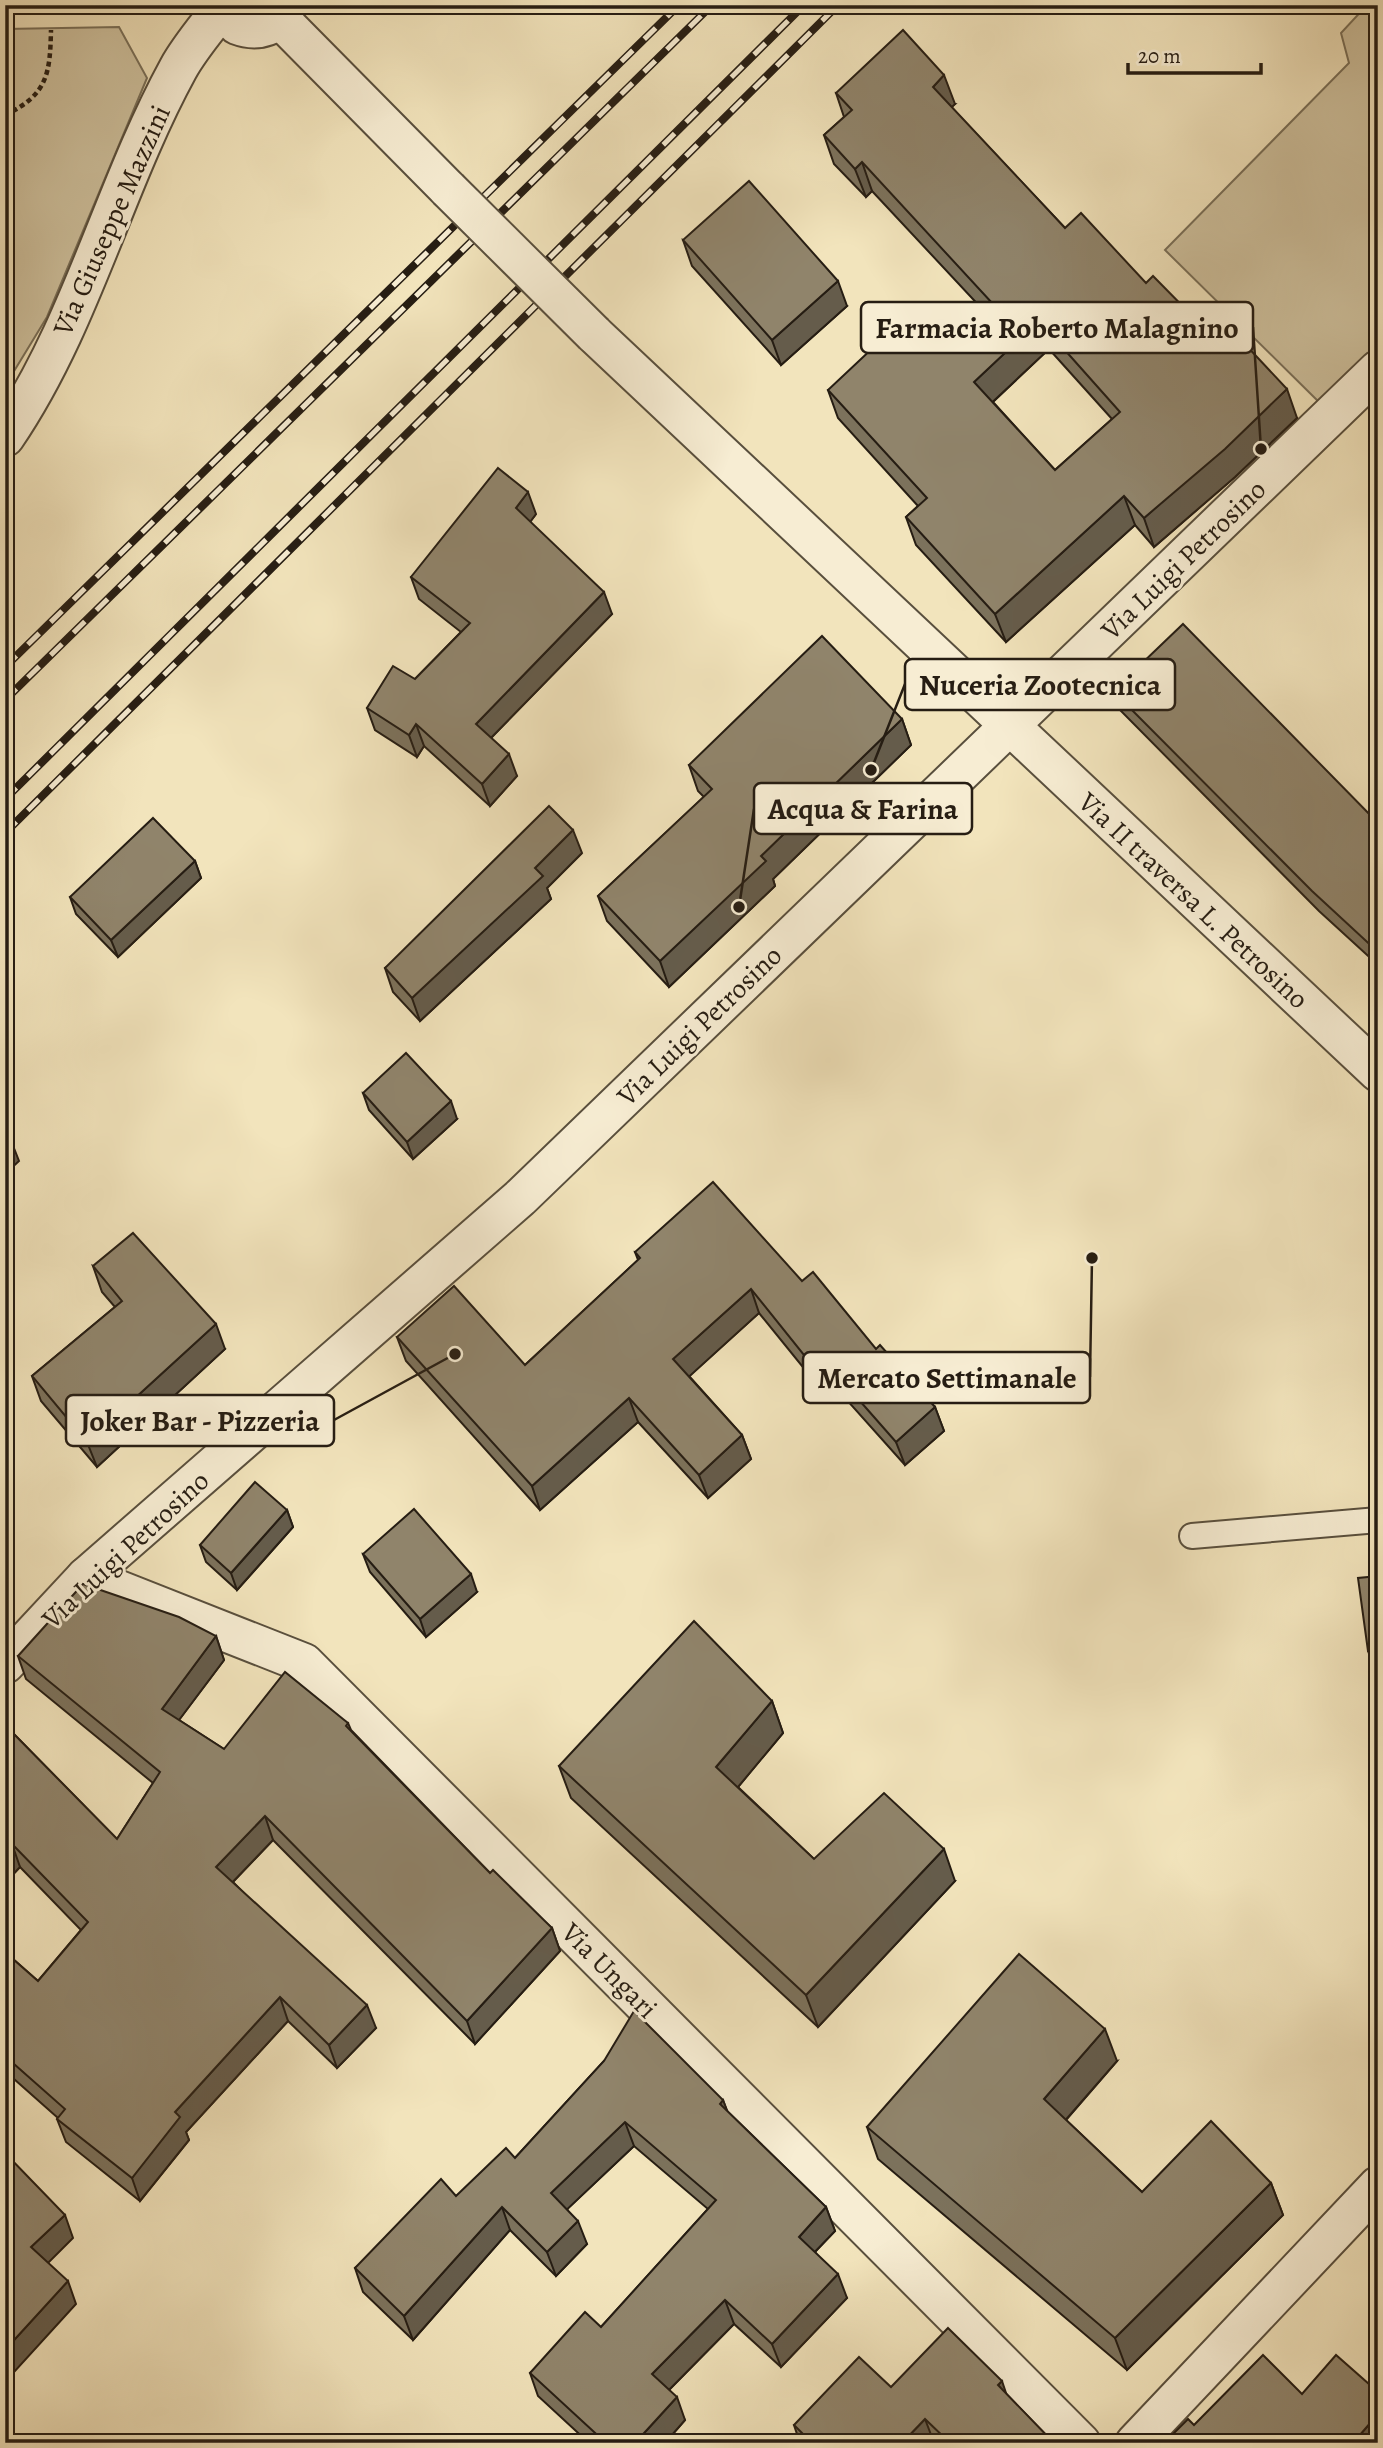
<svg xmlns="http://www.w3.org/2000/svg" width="1383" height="2448" font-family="Alegreya,serif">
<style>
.green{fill:#cfc29f;stroke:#7a7059;stroke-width:2}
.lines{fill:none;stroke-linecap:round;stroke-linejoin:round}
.lane-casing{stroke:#594f3d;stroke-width:28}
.street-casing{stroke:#594f3d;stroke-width:42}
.path{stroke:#261d13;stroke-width:4.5;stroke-dasharray:5 3.5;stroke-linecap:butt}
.lane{stroke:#f7edd3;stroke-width:24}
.street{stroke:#f7edd3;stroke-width:38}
.rail-casing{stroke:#261d13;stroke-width:8}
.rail{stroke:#f7edd3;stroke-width:5;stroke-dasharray:16;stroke-linecap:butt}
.street-bridge-casing{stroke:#594f3d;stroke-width:42;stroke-linecap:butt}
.street-bridge{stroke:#f7edd3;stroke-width:38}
.wall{fill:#7c725c;stroke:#261d13;stroke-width:2;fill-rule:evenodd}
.shaded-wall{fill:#655c4b;stroke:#261d13;stroke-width:2}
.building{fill:#90846b;stroke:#261d13;stroke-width:2;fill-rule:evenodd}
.labels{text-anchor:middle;stroke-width:6;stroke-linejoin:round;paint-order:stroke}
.street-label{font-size:28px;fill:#261d13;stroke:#f7edd3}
.leader{fill:none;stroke:#261d13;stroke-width:2.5}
.callout-dot{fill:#261d13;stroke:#f7edd3;stroke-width:2.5}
.callout{fill:#f7edd3;stroke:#261d13;stroke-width:2.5}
.callout-label{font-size:30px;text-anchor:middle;font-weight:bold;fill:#261d13}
</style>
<rect width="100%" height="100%" fill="#f2e4bc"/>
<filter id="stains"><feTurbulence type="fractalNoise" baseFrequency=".00286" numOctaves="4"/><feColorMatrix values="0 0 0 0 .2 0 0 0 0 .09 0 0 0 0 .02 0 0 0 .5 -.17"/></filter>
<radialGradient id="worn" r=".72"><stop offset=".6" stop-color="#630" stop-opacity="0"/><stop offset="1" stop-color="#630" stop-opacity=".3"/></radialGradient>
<g class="green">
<polygon points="1367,5 1378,5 1378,356 1325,408 1165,250 1349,63 1341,33"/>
<polygon points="119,27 147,78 47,317 5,386 5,29"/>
</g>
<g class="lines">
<defs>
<polyline id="lane" points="1192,1536 1378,1520"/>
<g id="street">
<path d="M221 5 237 25C258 33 278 27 287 5"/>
<polyline points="280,19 448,189"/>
<polyline points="594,334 1378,1072"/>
<path d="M5 437C82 324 113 188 178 69 190 47 207 28 222 8"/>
<polyline points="86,1577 304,1663 1081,2443"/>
<polyline points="5,1664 86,1577 520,1198 1378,370"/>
<polyline points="1135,2443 1378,2186"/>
</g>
</defs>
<use href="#lane" class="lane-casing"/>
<use href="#street" class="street-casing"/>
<path class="path" d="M5 115C48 95 50 73 51 30"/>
<use href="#lane" class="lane"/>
<use href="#street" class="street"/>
<defs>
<g id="rail">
<polyline points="5,667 679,5"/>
<polyline points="5,700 712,5"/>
<polyline points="5,799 804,5"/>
<polyline points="5,833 838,5"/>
</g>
</defs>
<use href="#rail" class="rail-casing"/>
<use href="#rail" class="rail"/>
<defs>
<polyline id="street-bridge" points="448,189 594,334"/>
</defs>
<use href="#street-bridge" class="street-bridge-casing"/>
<use href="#street-bridge" class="street-bridge"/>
</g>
<g class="wall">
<path d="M836 93 955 104 951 107 1065 228 1146 283 1215 339 1297 418 1235 477 1154 547 1135 525 1006 642 916 545 906 517 918 506 838 418 828 390 944 350 985 312 872 191 866 197 834 164 824 135 844 117ZM1049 349 1112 419 1055 470 993 402Z"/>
<polygon points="683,240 847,306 781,365 692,266"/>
<polygon points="536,514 530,522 612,614 491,738 517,776 490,806 424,746 417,757 375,730 367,708 415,679 461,632 419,599 411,577"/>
<polygon points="1113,691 1378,823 1378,965 1319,911 1120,710"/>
<polygon points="902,719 911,745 773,879 775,886 669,987 607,921 598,896 704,797 698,791 689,765"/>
<polygon points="582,853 547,888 551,899 420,1021 393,992 385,968"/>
<polygon points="195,861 201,878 118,957 76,914 70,897"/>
<polygon points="363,1093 457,1119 413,1159 369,1110"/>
<polygon points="635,1252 802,1281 876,1349 935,1407 944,1431 905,1465 838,1390 828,1398 759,1313 689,1376 742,1435 751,1459 708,1498 638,1422 540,1510 406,1361 397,1337 525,1365 638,1260"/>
<polygon points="93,1266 225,1349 97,1467 41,1401 32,1376 115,1307 102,1292"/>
<polygon points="287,1510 293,1527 237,1590 206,1562 200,1545"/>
<polygon points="363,1554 477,1592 426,1637 370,1572"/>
<polygon points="1378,1576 1378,1678 1368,1651"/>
<polygon points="216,1636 224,1660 179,1720 224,1749 348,1723 351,1730 490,1873 552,1928 560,1951 475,2044 273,1840 233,1882 376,2028 337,2068 288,2021 186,2132 189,2140 140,2201 66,2142 57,2119 58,2118 5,2071 5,1952 38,1981 81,1930 20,1867 5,1883 5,1725 117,1839 153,1783 26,1679 18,1656"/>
<polygon points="772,1701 783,1733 738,1787 814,1859 955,1881 818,2027 571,1798 559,1766"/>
<polygon points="604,2061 723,2100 727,2111 826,2207 835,2231 815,2252 847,2298 781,2367 734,2324 669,2390 685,2420 665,2443 589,2443 538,2396 530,2373 601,2327 708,2209 634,2146 567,2209 587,2244 556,2276 510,2230 413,2340 363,2292 355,2268 456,2196 515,2158"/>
<polygon points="1117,2061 1066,2120 1142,2192 1271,2183 1283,2215 1127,2370 878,2159 867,2127"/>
<polygon points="891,2387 1006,2394 1054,2443 936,2443 933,2440 930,2443 800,2443 794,2425"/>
</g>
<g class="shaded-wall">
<polygon points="944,75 955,104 943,116 933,87"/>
<polygon points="862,162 872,191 866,197 855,169"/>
<polygon points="838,281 847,306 781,365 772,340"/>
<polygon points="1039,321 1049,349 984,410 974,382"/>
<polygon points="1287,389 1297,418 1235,477 1154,547 1144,518"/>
<polygon points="528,492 536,514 524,530 516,508"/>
<polygon points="1124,496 1135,525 1006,642 995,614"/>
<polygon points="604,592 612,614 483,746 476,724"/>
<polygon points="902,719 911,745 773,879 775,886 669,987 660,961 761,856"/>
<polygon points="416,724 424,746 417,757 409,735"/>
<polygon points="509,754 517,776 490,806 482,784"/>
<polygon points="573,830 582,853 547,888 551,899 420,1021 412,998 535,868"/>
<polygon points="195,861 201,878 118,957 111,940"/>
<polygon points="451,1101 457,1119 413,1159 407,1142"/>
<polygon points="12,1143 19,1161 5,1174 5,1150"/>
<polygon points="751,1289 759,1313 682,1383 673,1359"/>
<polygon points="216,1324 225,1349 97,1467 87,1442"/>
<polygon points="830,1367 838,1390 828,1398 820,1375"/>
<polygon points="629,1398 638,1422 540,1510 532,1486"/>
<polygon points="935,1407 944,1431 905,1465 896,1442"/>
<polygon points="742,1435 751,1459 708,1498 699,1475"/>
<polygon points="287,1510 293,1527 237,1590 231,1573"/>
<polygon points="471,1574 477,1592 426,1637 420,1619"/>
<polygon points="216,1636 224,1660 170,1732 162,1709"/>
<polygon points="772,1701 783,1733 728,1799 716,1767"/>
<polygon points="265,1816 273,1840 225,1890 216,1867"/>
<polygon points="12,1844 20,1867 5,1883 5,1851"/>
<polygon points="944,1849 955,1881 818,2027 806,1995"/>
<polygon points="552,1928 560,1951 475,2044 467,2021"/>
<polygon points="280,1997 288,2021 186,2132 189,2140 140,2201 132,2178 175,2112"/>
<polygon points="367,2005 376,2028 337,2068 329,2045"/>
<polygon points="1105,2029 1117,2061 1056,2131 1044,2099"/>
<polygon points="723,2100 732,2123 720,2104"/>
<polygon points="625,2122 634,2146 559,2217 551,2193"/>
<polygon points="1271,2183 1283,2215 1127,2370 1115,2338"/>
<polygon points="502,2207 510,2230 413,2340 404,2316"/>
<polygon points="826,2207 835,2231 807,2260 799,2237"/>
<polygon points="65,2215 73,2238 40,2271 31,2247"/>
<polygon points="578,2221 587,2244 556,2276 547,2252"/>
<polygon points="838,2274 847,2298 781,2367 772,2344"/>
<polygon points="68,2281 76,2304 5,2382 5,2350"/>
<polygon points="725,2300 734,2324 661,2398 652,2374"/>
<polygon points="1002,2381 1009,2402 998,2385"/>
<polygon points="677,2397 685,2420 665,2443 635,2443"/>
<polygon points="1378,2414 1378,2439 1375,2443 1353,2443"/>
<polygon points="925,2419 933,2440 930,2443 902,2443"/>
</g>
<g class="building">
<path d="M903 30 944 75 933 87 1065 228 1081 213 1146 283 1153 276 1215 339 1228 326 1287 389 1225 449 1144 518 1124 496 995 614 906 517 927 498 828 390 910 313 944 350 993 304 862 162 855 169 824 135 852 110 836 93ZM1039 321 1120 412 1055 470 974 382Z"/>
<polygon points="749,181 838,281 772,340 683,240"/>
<polygon points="498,468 528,492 516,508 604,592 476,724 509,754 482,784 416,724 409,735 367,708 393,666 415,679 470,623 411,577"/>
<polygon points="1183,624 1378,823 1378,952 1312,891 1113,691"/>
<polygon points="822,636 902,719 761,856 766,861 660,961 598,896 712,789 689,765"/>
<polygon points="549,806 573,830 535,868 543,876 412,998 385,968"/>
<polygon points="153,818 195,861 111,940 70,897"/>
<polygon points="406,1053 451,1101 407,1142 363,1093"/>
<polygon points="5,1136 12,1143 5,1150"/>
<polygon points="713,1182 802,1281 813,1272 876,1349 880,1345 935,1407 896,1442 830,1367 820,1375 751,1289 673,1359 742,1435 699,1475 629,1398 532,1486 397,1337 454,1286 525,1365 640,1258 635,1252"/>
<polygon points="133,1233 216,1324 87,1442 32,1376 122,1301 93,1266"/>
<polygon points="255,1482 287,1510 231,1573 200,1545"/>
<polygon points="414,1509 471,1574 420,1619 363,1554"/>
<polygon points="1378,1576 1378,1651 1368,1651 1358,1578"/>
<polygon points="83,1584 179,1617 216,1636 162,1709 224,1749 285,1672 343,1719 348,1723 346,1726 490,1873 493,1870 552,1928 467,2021 265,1816 216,1867 367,2005 329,2045 280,1997 175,2112 180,2117 132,2178 57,2119 65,2109 5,2056 5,1952 38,1981 88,1922 12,1844 5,1851 5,1725 117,1839 160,1772 18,1656"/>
<polygon points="694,1621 772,1701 716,1767 814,1859 884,1793 944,1849 806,1995 559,1766"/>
<polygon points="1019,1954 1105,2029 1044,2099 1142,2192 1211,2121 1271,2183 1115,2338 867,2127"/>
<polygon points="634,2011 723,2100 720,2104 826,2207 799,2237 838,2274 772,2344 725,2300 652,2374 677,2397 635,2443 606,2443 530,2373 585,2312 601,2327 716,2200 625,2122 551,2193 578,2221 547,2252 502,2207 404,2316 355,2268 441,2179 456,2196 506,2148 515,2158 604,2061"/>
<polygon points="5,2153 65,2215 31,2247 68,2281 5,2350"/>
<polygon points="948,2328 1002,2381 998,2385 1054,2443 950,2443 925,2419 902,2443 812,2443 794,2425 859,2357 891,2387"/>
<polygon points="1263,2355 1302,2394 1336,2355 1378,2392 1378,2414 1353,2443 1164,2443 1188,2419 1194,2425"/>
</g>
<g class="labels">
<g class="street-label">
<text transform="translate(111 220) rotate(-66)" y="10">Via Giuseppe Mazzini</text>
<text transform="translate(1183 559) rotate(-44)" y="10">Via Luigi Petrosino</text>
<text transform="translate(1194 900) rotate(43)" y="10">Via II traversa L. Petrosino</text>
<text transform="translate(699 1025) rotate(-44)" y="10">Via Luigi Petrosino</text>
<text transform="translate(125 1549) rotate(-43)" y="10">Via Luigi Petrosino</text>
<text transform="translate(610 1970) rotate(45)" y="10">Via Ungari</text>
</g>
</g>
<path class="leader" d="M1261 449L1253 327M871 770L905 684M739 907L754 809M1092 1258L1090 1377M455 1354L334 1420"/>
<g class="callout-dot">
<circle cx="1261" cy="449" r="7"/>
<circle cx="871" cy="770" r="7"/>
<circle cx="739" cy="907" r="7"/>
<circle cx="1092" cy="1258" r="7"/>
<circle cx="455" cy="1354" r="7"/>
</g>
<g class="callout">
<rect x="861" y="302" width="392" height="51" rx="7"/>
<rect x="905" y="659" width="270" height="51" rx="7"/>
<rect x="754" y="783" width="218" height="51" rx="7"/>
<rect x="803" y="1352" width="287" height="51" rx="7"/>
<rect x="66" y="1395" width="268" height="51" rx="7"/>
</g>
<g class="callout-label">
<text x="1057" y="338">Farmacia Roberto Malagnino</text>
<text x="1040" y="695">Nuceria Zootecnica</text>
<text x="863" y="819">Acqua &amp; Farina</text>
<text x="947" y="1388">Mercato Settimanale</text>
<text x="200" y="1431">Joker Bar - Pizzeria</text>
</g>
<rect width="1383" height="2448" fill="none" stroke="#f2e4bc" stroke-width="28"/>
<rect x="7" y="7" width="1369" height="2434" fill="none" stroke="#261d13" stroke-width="3.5"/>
<rect x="14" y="14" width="1355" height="2420" fill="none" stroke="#261d13" stroke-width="2"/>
<path d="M1128 63v10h133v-10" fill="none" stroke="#261d13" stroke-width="3.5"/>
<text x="1138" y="63" font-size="21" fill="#261d13" stroke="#f7edd3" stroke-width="5" paint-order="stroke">20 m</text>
<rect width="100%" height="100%" filter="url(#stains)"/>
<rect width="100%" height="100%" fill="url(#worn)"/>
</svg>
